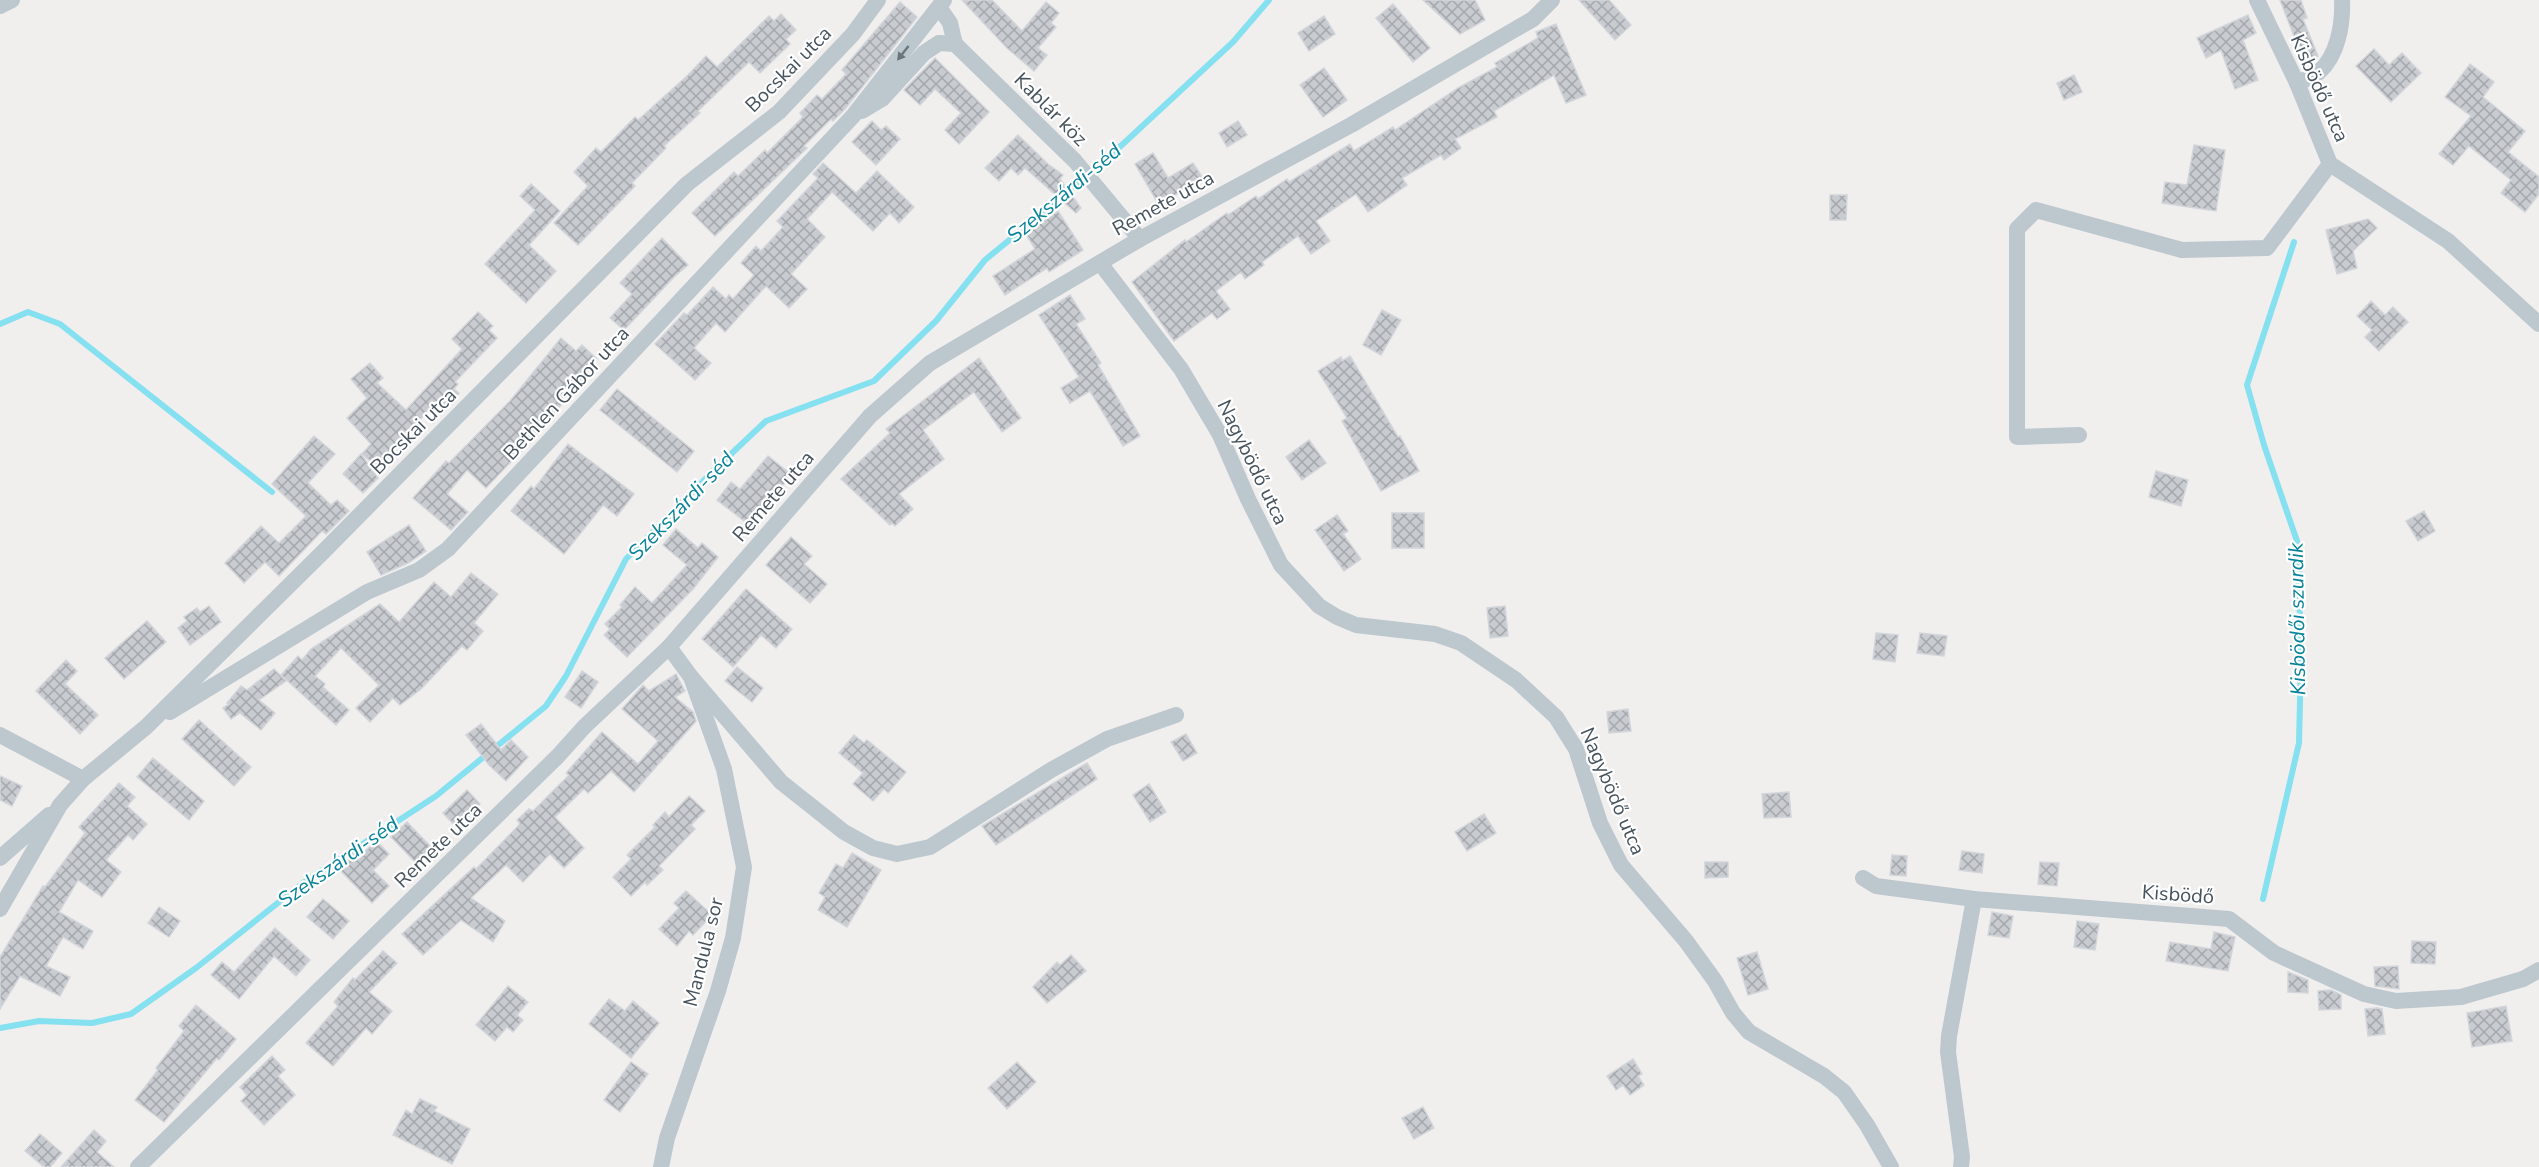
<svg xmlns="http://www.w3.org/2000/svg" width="2539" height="1167" font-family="'Nunito Sans',sans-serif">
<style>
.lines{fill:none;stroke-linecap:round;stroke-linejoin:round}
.stream{stroke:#85e0f0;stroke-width:6}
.building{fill:url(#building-cross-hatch);stroke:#d2d5da;stroke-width:1.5}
.minor{stroke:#bcc7ce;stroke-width:16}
.oneway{fill:#69767f}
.labels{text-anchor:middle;stroke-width:4.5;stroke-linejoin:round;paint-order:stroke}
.street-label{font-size:20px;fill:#46535d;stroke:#fff}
.water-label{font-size:21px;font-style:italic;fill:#078298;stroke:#fff}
</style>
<defs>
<pattern id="building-cross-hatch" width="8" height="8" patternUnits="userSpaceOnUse" patternTransform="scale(1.5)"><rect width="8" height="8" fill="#c8ccd1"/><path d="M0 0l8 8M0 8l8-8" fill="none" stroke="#a4a8ad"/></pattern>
</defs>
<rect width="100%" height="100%" fill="#f1eeee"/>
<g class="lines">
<g class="stream">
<polyline points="0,324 28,312 60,324 272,492"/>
<polyline points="2263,899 2299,743 2301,659 2298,544 2264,445 2247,385 2294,242"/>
<polyline points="0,1028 39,1021 92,1023 131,1014 196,968 303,883 436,796 546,706 566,676 626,559 712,472 766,421 874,381 936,321 985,260 1097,168 1233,42 1269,0"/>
</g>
</g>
<g class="building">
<polygon points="962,0 992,0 1022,31 1046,2 1059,13 1051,23 1056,27 1038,48 1047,55 1034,71 1007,48"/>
<polygon points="1423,0 1475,0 1485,20 1460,34"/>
<polygon points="1579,0 1609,0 1631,25 1615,40"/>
<polygon points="2280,0 2301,0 2307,18 2303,19 2318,56 2304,62"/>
<polygon points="900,2 917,17 845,109 833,121 831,119 804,146 807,148 715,236 692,213 734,172 738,176 765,150 767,153 803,117 800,113 817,95 822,99 846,74 842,70"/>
<polygon points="1393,4 1430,48 1413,62 1376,18"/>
<polygon points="781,14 796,30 786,39 790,44 760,73 749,62 698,111 700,113 664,146 666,148 632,183 635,186 578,245 554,223 588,186 574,172 596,148 601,152 635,117 638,120 688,75 706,56 717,67 769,16 774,21"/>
<polygon points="2248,15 2256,33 2243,40 2258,80 2235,89 2221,50 2206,58 2197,38"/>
<polygon points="1324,16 1335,34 1309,51 1298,33"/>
<polygon points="1556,24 1586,95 1566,103 1554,75 1494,111 1497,117 1455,139 1461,148 1444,160 1441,155 1402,178 1407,185 1368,212 1356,194 1316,221 1330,241 1311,254 1298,236 1262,262 1264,265 1245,279 1241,272 1216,291 1230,309 1217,319 1212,313 1174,341 1132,282 1185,240 1186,242 1227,213 1228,215 1256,196 1258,199 1287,179 1289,182 1350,144 1354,151 1393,127 1395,130 1458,88 1497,67 1495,63 1538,38 1536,32"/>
<polygon points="2374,49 2389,65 2402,53 2421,73 2391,102 2356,66"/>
<polygon points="935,58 989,112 959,144 945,130 961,113 935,89 920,105 904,90"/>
<polygon points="2470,64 2494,82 2483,97 2525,131 2508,152 2539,177 2539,194 2525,212 2501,193 2511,180 2469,146 2453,165 2439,154 2471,116 2445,97"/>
<polygon points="1324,68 1347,100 1323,117 1300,85"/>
<polygon points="2074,75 2082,92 2064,100 2057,83"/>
<polygon points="872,121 881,130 886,126 900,139 876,165 852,142"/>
<polygon points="1238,121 1247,135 1227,147 1219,133"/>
<polygon points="1018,135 1048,164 1063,175 1060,179 1081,208 1076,213 1025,168 1018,175 1011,168 999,181 985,168"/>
<polygon points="2194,145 2225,150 2216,211 2162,203 2165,182 2187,185"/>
<polygon points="1153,153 1168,178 1193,163 1203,178 1159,205 1135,164"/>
<polygon points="823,163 856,193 877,171 914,207 899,223 890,213 873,231 832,192 807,219 825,237 791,274 807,289 789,308 766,286 725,332 716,323 694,348 711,363 695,380 655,344 684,313 687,315 713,287 726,299 729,295 733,299 754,275 741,263 756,246 761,251 783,227 777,221 818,178 813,174"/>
<polygon points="531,184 560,211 529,245 556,271 526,303 485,264 535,210 520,196"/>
<polygon points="1830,195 1847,195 1846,220 1830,220"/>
<polygon points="1058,211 1083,250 1049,272 1047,268 1005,295 993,276 1035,249 1026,234 1032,227"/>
<polygon points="2368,219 2377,228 2353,251 2357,268 2337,274 2326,230"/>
<polygon points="662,238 688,265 674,277 624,330 610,318 632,294 620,283"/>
<polygon points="1070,295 1085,319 1076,324 1101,363 1098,365 1140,436 1123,446 1090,391 1070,403 1061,388 1079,377 1039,315"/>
<polygon points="2371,301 2385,315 2393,307 2408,322 2379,351 2365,337 2372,330 2357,316"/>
<polygon points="1382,310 1401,320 1381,355 1363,345"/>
<polygon points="478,312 493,326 489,330 497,338 455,382 458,384 454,389 459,393 437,418 429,410 376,466 362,454 371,444 347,418 367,398 351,379 370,363 383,378 377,383 406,410 462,349 452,339"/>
<polygon points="561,338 576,351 582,345 597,359 543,428 486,488 467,470 447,494 468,512 451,530 413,498 446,461 449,463 510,401"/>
<polygon points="1350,356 1398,437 1400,436 1419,471 1381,491 1342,421 1347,418 1318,371 1341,357 1342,361"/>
<polygon points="979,358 1021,418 1002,432 974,392 923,430 944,459 899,494 913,509 895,526 892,523 890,525 841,479 890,433 886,429"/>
<polygon points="617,389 694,451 677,472 600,410"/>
<polygon points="314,436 335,454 308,483 331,505 337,500 349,511 326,534 322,531 279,576 265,562 244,583 225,563 261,526 279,543 306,516 272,484"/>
<polygon points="1309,440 1326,463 1302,480 1286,457"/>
<polygon points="568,444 634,494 617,516 603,505 564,554 511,511 531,486 534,489"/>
<polygon points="361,454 378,478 363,493 343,474"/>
<polygon points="768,456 792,475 778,491 775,488 748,524 717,500 731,482 740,489"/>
<polygon points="2156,471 2188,480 2181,506 2149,497"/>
<polygon points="2424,511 2435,531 2418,541 2406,521"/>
<rect x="1392" y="513" width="32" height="35"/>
<polygon points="1337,515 1348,531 1343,534 1361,559 1344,571 1315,530"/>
<polygon points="409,525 426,551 408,563 381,575 367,552"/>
<polygon points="676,529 698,548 702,543 718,557 693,589 627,657 604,635 610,629 605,624 622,607 620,605 635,587 652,603 687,565 663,545"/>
<polygon points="791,537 812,556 804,564 827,584 810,603 766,565"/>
<polygon points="471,573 498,594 474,623 483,631 467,650 462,646 421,689 400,705 393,698 370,722 356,708 379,685 341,648 315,676 325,684 323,687 349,710 336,725 281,675 298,656 302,660 311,649 380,604 399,622 434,582 451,597"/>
<polygon points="746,589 792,629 776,648 761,635 733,667 702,639"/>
<polygon points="209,606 221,622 190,645 178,628 187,621 184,617 197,608 200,612"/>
<polygon points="1505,606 1508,636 1490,638 1487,608"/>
<polygon points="147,621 166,642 124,679 105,658"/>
<polygon points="1876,633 1898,635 1895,662 1873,659"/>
<polygon points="1920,633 1947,636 1944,656 1917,653"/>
<polygon points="66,660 77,671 65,684 98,715 80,734 36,691"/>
<polygon points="737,667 763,688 752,702 725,681"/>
<polygon points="274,669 286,681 259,700 275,713 261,730 240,713 231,719 223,708 229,704 227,703 241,686 247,690"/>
<polygon points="582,671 598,682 581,708 565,697"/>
<polygon points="676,674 685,691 675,697 693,712 696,721 634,792 611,771 588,793 584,789 555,817 584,848 564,868 550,854 523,882 506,865 471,898 505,921 493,942 461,920 423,955 402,934 474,867 476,869 520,824 517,820 529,809 533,811 569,775 566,773 602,732 638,764 658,741 622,709 643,685 649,691"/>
<polygon points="1628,709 1631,731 1609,733 1607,712"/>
<polygon points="199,720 251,767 234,786 182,739"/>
<polygon points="481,724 501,750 511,740 528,757 506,781 489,765 466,735"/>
<polygon points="1186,734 1197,753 1183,761 1171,742"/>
<polygon points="854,735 864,743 867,740 906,772 888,793 884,789 873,801 853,784 863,773 839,753"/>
<polygon points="153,758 204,801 189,820 137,777"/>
<polygon points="1087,763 1097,779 996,845 982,826"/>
<polygon points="0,776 22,786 12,806 0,800"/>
<polygon points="119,783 135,797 127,806 147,824 133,840 128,835 106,860 121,872 102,897 78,880 59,912 93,931 83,949 63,937 46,966 70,977 60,996 20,976 0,1009 0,957 43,886 45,887 85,833 79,827"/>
<polygon points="1149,784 1166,812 1150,822 1133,795"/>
<polygon points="467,790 480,804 457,828 443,813"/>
<polygon points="1789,792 1791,817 1764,818 1762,794"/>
<polygon points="689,796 705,811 691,825 695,829 659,866 663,870 647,885 645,882 631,896 613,877 631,859 627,855 655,827 653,825 665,812 669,817"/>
<polygon points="1484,814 1496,833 1467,851 1455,832"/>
<polygon points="407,822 433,849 417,864 391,837"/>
<polygon points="376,841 389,854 373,870 389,886 372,903 339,869 356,852 360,856"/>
<polygon points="1962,851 1984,854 1982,873 1959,870"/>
<polygon points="852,853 881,870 847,927 818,910 825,897 819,893 836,864 843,868"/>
<polygon points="1892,855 1907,856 1906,876 1890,875"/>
<polygon points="1705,862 1728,862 1728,877 1705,878"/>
<polygon points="2040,862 2059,863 2057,886 2038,884"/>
<polygon points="686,891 712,915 693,935 689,931 677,946 659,929 679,908 674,903"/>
<polygon points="323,899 349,921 333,939 307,917"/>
<polygon points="159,907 180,921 169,937 148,923"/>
<polygon points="1992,912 2013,916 2009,938 1988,935"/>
<polygon points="2077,921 2099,924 2095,950 2074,947"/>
<polygon points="275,928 310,960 296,976 274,956 239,999 211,975 222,962 234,972"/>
<polygon points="2214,932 2235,937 2228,971 2166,961 2170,942 2211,949"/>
<polygon points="2412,941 2436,942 2435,964 2411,963"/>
<polygon points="383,951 397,963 369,992 392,1011 372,1034 366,1028 333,1066 306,1043 338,1006 334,1002 353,978 355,980"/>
<polygon points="1757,952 1768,989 1748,995 1737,958"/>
<polygon points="1071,955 1086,971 1047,1003 1033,987 1057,962 1060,965"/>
<polygon points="2398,966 2399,989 2375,986 2374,967"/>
<polygon points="2288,972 2308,980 2308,993 2288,992"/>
<polygon points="508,986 528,1002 517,1015 523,1020 513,1032 507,1027 495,1041 476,1025"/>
<polygon points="2331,990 2341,995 2341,1009 2319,1010 2318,991"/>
<polygon points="609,999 625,1011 633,1001 659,1023 631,1058 589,1024"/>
<polygon points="196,1005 236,1039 219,1060 217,1058 164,1122 135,1100 158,1070 156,1068 184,1031 179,1026"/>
<polygon points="2506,1006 2512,1041 2472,1047 2467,1013"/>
<polygon points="2377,1008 2382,1009 2385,1034 2368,1036 2365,1009"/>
<polygon points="272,1056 285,1070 278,1076 295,1095 264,1125 241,1101 247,1095 240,1087"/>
<polygon points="1633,1059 1642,1074 1638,1076 1644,1085 1630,1095 1623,1085 1616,1090 1607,1076"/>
<polygon points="631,1062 648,1074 620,1112 604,1100"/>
<polygon points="1017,1062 1036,1082 1007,1109 988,1088"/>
<polygon points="420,1099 437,1107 434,1111 470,1129 452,1164 393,1135 406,1110 412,1114"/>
<polygon points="1423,1107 1434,1128 1414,1139 1402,1118"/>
<polygon points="94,1130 106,1141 97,1152 114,1167 61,1167"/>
<polygon points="40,1134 62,1153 50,1167 44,1167 25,1151"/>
</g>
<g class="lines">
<g class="minor">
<polyline points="2257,0 2297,83 2330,164 2448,241 2539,324"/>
<polyline points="0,6 12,0"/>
<polyline points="939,7 950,23 955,44 1075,161 1140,239"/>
<path d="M2297 83C2304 80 2313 77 2319 72 2338 55 2343 24 2342 0"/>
<polyline points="862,111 882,99 924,53 939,43 955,44"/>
<polyline points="1100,263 1181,369 1220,435 1248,499 1281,565 1319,606 1337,617 1356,625 1435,634 1461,643 1516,680 1556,717 1576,749 1600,823 1621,865 1686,941 1715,981 1733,1013 1749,1032 1824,1076 1844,1092 1867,1125 1891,1167"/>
<polyline points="2079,435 2017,437 2017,229 2036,210 2182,250 2267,248 2330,164"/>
<polyline points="691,677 781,782 844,832 873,848 897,854 930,847 1051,770 1107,739 1176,715"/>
<polyline points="170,712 367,592 419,570 448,549 853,116 944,0"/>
<polyline points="0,735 83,779"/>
<polyline points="0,858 49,815"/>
<polyline points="1863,878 1876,886 1974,899 2229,919 2274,953 2364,994 2396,1001 2461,997 2523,979 2539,970"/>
<polyline points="0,909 60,805 83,779 146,727 324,551 687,184 779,112 853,34 878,0"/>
<polyline points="138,1167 558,756 584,727 669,647 870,416 930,363 1140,239 1351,125 1533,19 1552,0"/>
<polyline points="661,1167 667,1138 718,991 733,938 744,867 724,769 691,677 669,647"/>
<polyline points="1961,1167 1962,1157 1948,1052 1949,1036 1974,899"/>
</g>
</g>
<defs><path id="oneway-solid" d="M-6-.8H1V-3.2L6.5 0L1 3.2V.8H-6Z" transform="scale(1.5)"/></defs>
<use class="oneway" href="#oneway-solid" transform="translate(903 53) rotate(128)"/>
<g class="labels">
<g class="street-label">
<text transform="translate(788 69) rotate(-45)" y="7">Bocskai utca</text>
<text transform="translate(2320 88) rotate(66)" y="7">Kisbödő utca</text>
<text transform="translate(1051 109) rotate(45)" y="7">Kablár köz</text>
<text transform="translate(1163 203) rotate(-29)" y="7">Remete utca</text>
<text transform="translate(566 393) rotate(-47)" y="7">Bethlen Gábor utca</text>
<text transform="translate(413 431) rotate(-45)" y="7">Bocskai utca</text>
<text transform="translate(1253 462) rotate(64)" y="7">Nagybödő utca</text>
<text transform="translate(773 496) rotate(-49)" y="7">Remete utca</text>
<text transform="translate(1613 791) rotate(67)" y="7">Nagybödő utca</text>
<text transform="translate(438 845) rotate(-44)" y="7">Remete utca</text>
<text transform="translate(2178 894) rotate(4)" y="7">Kisbödő</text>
<text transform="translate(703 952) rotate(-76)" y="7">Mandula sor</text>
</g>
<g class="water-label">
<text transform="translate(1064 193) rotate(-40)" y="7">Szekszárdi-séd</text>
<text transform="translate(681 506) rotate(-46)" y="7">Szekszárdi-séd</text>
<text transform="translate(2297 619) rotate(-91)" y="7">Kisbödői szurdik</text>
<text transform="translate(338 862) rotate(-35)" y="7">Szekszárdi-séd</text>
</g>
</g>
</svg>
